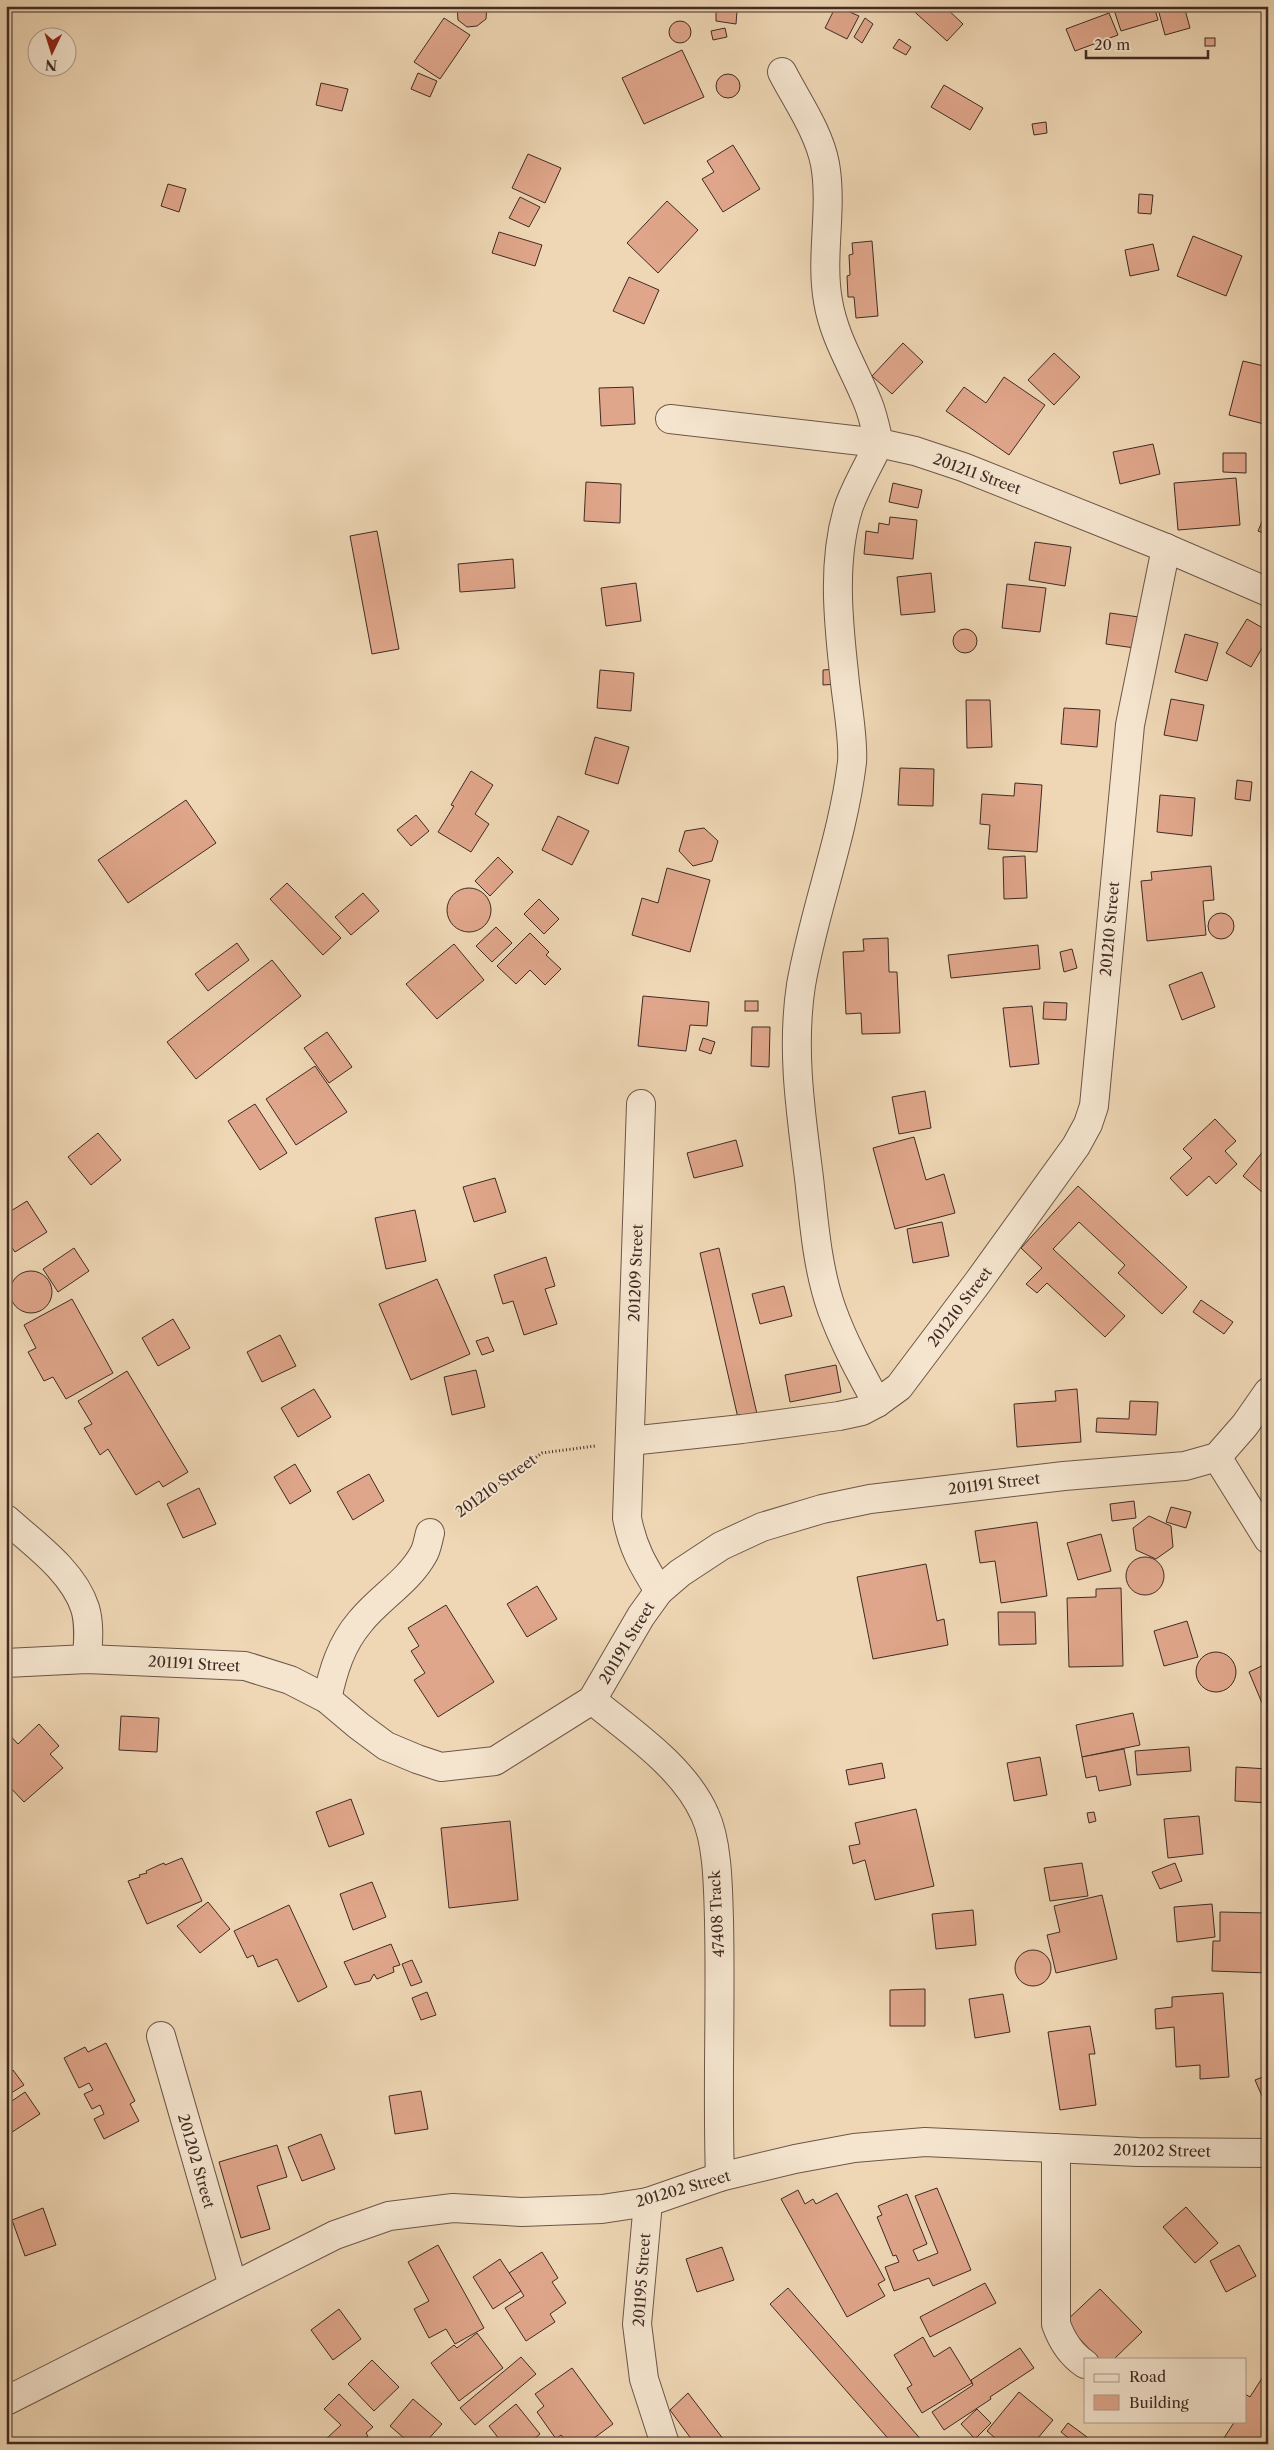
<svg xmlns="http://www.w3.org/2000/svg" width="1274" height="2450" font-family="'Libre Caslon Text',serif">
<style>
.building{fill:#e0a68b;stroke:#402b24}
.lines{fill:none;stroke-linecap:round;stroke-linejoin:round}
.minor-casing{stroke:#6c5648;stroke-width:30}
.path{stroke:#402b24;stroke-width:3;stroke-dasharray:1 2.5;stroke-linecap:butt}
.minor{stroke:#f5e5cf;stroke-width:28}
.labels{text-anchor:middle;stroke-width:4;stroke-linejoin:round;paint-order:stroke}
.street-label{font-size:15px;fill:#402b24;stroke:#f5e5cf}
</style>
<rect width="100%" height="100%" fill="#efd7b5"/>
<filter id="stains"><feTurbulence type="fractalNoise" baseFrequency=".004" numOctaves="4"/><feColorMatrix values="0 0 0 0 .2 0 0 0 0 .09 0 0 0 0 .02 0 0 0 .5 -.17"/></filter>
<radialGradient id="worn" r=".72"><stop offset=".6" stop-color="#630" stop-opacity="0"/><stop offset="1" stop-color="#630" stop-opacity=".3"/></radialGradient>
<g class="building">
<polygon points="457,6 487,6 486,19 477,26 467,27 458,20"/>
<polygon points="836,6 859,16 847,39 825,28"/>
<polygon points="908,6 944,6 963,24 947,41"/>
<polygon points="1125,6 1154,6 1158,20 1121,31 1114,10"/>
<polygon points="1169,6 1184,6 1190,28 1165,35 1158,9"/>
<polygon points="716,9 737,11 736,24 716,21"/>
<polygon points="1109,13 1118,35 1075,51 1066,29"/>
<polygon points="444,18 470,35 440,79 414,62"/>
<polygon points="865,18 873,24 862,43 854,37"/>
<circle cx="680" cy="32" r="11"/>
<polygon points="725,28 727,37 713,40 711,31"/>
<rect x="1205" y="38" width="10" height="8"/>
<polygon points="899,39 911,47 906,55 893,48"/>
<polygon points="682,50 704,97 644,124 622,78"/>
<polygon points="418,73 437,81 430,97 411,89"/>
<circle cx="728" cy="86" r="12"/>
<polygon points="321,83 348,89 342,111 316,105"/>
<polygon points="944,85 983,108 970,130 931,107"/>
<polygon points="1046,122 1047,133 1034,135 1032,124"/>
<polygon points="733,145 760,189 723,212 702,179 714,172 707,161"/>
<polygon points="528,154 561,168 545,203 512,188"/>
<polygon points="168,184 186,189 179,212 161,206"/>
<polygon points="1139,194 1153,195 1151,214 1138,213"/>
<polygon points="520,197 540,207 529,227 509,218"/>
<polygon points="667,201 698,230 658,273 627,243"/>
<polygon points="499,232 542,245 535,266 492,253"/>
<polygon points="1193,236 1242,256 1226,296 1177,276"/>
<polygon points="872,241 878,316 856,318 854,297 848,297 847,276 850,275 849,255 853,254 852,243"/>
<polygon points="1153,244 1159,270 1130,276 1125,250"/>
<polygon points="629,277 659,290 644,324 613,311"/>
<polygon points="903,343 923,362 892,394 872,376"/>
<polygon points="1054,353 1080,377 1054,405 1028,380"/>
<polygon points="1243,361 1268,367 1268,425 1229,415"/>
<polygon points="1004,377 1045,405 1009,455 946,411 964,387 986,403"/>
<polygon points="633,387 635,424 601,426 599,388"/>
<polygon points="1153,444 1160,474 1120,484 1113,452"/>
<polygon points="1223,453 1246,453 1246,473 1223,472"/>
<polygon points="1236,478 1240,525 1178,530 1174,483"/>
<polygon points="586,482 621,484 620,523 584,521"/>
<polygon points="893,483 922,490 918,508 889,502"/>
<polygon points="1268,508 1268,535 1258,531"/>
<polygon points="890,517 917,520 913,559 864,554 866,531 878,533 879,523 889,525"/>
<polygon points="377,531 399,649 372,654 350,536"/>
<polygon points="1035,542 1071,547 1065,586 1029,580"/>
<polygon points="513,559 515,588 460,592 458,564"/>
<polygon points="931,573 935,612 901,615 897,577"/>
<polygon points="636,583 641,621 606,626 601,588"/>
<polygon points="1007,584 1046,588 1040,632 1002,628"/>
<polygon points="1110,613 1139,617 1135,648 1106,644"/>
<polygon points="1247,619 1268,631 1268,638 1251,667 1226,653"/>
<circle cx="965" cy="641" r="12"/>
<polygon points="1185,634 1218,643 1207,681 1175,672"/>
<polygon points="838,669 838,684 823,685 823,670"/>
<polygon points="600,670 634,673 631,711 597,708"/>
<polygon points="1171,699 1204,705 1197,741 1164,735"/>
<polygon points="966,700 990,700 992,747 967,748"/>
<polygon points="1064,708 1100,710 1097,747 1061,744"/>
<polygon points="595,737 629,747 618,784 585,774"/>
<polygon points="900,768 934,769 933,806 898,805"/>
<polygon points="471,771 493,785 475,814 489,824 471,852 438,832 454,806 451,805"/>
<polygon points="1237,780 1252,782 1250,801 1235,799"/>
<polygon points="1015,783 1042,785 1037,852 988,849 990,825 980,824 982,794 1014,796"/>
<polygon points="1160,795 1195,798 1192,836 1157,832"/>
<polygon points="186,800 216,843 128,903 98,860"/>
<polygon points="416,815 429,831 411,846 397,830"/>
<polygon points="558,816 589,831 572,865 542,850"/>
<polygon points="704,828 718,841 712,861 693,866 679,851 685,831"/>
<polygon points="1025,856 1027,898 1004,899 1003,857"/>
<polygon points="498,857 513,872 490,896 475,881"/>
<polygon points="1211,866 1214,900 1203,901 1206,935 1147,941 1141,881 1152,880 1151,872"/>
<polygon points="667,868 710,880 690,952 632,935 642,898 658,903"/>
<polygon points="287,883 341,938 323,955 270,899"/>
<circle cx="469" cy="910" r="22"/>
<polygon points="363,893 379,911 351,935 335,917"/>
<polygon points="539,899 559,919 544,934 524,914"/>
<circle cx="1221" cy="926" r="13"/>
<polygon points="496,927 512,943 492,962 476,946"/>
<polygon points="530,933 549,952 546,955 561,969 545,985 530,970 516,984 497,966"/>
<polygon points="888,938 889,972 897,972 900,1033 862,1034 861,1013 846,1014 843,952 864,951 863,939"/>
<polygon points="237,943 249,960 208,991 195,974"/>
<polygon points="454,944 484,980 437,1019 406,984"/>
<polygon points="1038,945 1040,969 951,978 948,955"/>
<polygon points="1072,949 1077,968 1064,972 1060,952"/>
<polygon points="272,960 301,996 196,1079 167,1042"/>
<polygon points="1202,972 1215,1007 1182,1020 1169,985"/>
<polygon points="643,996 709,1002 707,1026 690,1025 686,1051 638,1046"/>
<rect x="745" y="1001" width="13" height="10"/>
<polygon points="1044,1002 1067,1003 1066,1020 1043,1019"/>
<polygon points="1032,1006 1039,1064 1010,1067 1003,1008"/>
<polygon points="752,1027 770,1027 769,1067 751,1066"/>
<polygon points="327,1032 352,1067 329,1083 304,1048"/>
<polygon points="703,1038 715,1042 711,1054 699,1050"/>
<polygon points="315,1066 347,1112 296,1145 266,1099"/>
<polygon points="925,1091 931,1128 899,1134 892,1097"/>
<polygon points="255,1104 287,1153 260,1170 228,1121"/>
<polygon points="1215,1119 1236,1141 1225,1151 1237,1164 1216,1184 1209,1176 1187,1196 1170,1178 1192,1158 1183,1149"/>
<polygon points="98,1133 121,1160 91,1185 68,1157"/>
<polygon points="914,1137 926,1180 944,1174 955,1213 895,1229 873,1148"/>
<polygon points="736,1140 743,1166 694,1178 687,1153"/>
<polygon points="1265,1149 1268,1152 1268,1197 1243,1176"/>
<polygon points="495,1178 506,1212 474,1222 463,1187"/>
<polygon points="1078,1186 1187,1287 1162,1314 1118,1273 1125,1265 1079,1222 1053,1249 1125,1316 1105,1337 1047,1283 1037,1293 1026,1284 1042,1268 1021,1248"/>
<polygon points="27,1201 47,1232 15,1252 6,1239 6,1214"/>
<polygon points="415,1210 426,1261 386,1269 375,1218"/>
<polygon points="942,1222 949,1256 913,1263 907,1229"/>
<polygon points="74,1248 89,1271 58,1292 43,1269"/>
<polygon points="719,1248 757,1414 738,1418 700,1253"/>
<polygon points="546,1257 555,1286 545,1289 557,1324 524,1335 513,1301 503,1304 494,1275"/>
<circle cx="31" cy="1292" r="21"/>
<polygon points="437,1279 470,1354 411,1380 379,1304"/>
<polygon points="784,1286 792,1316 760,1324 752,1294"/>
<polygon points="72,1299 113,1373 66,1399 53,1377 44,1381 28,1352 36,1348 24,1325"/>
<polygon points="1201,1300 1233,1322 1224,1334 1193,1312"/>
<polygon points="173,1319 190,1348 158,1366 142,1338"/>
<polygon points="280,1335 296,1366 262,1382 247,1352"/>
<polygon points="488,1337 494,1351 482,1355 476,1341"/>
<polygon points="836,1365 841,1392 790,1402 785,1375"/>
<polygon points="476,1370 485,1407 452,1415 444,1377"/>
<polygon points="127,1371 188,1472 163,1487 159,1481 136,1495 108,1449 100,1455 84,1428 92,1424 78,1401"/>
<polygon points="314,1389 331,1417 298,1437 281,1408"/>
<polygon points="1077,1389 1081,1442 1017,1447 1014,1404 1056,1401 1055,1391"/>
<polygon points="1130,1401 1158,1402 1156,1435 1096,1432 1097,1418 1129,1419"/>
<polygon points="295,1464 311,1491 290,1504 274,1477"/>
<polygon points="369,1474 384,1501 353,1520 337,1492"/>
<polygon points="199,1488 216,1524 183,1538 167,1504"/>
<polygon points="1134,1501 1136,1518 1112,1521 1110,1504"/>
<polygon points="1171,1507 1191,1512 1186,1528 1166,1522"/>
<polygon points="1149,1516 1171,1526 1173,1547 1156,1559 1136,1550 1133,1528"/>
<polygon points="1037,1522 1047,1596 1001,1603 995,1561 980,1563 975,1531"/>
<polygon points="1101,1534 1111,1571 1078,1580 1067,1543"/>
<circle cx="1145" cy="1576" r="19"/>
<polygon points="926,1564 937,1621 944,1619 948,1645 873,1659 857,1577"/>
<polygon points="537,1586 557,1619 527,1637 507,1604"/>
<polygon points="1121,1588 1123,1666 1069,1667 1067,1598 1096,1597 1096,1589"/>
<polygon points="446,1605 494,1682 438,1717 414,1680 425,1673 411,1651 419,1646 408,1628"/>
<polygon points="998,1612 1035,1612 1036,1644 999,1645"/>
<polygon points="1187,1621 1198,1657 1164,1666 1154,1631"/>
<circle cx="1216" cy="1672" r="20"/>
<polygon points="1268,1663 1268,1700 1262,1703 1249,1672"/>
<polygon points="1133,1713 1140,1745 1082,1757 1076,1725"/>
<polygon points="121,1716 159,1718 157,1752 119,1750"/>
<polygon points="39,1724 59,1746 50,1754 63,1768 24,1802 6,1783 6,1731 18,1744"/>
<polygon points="1189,1747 1191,1771 1137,1775 1135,1751"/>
<polygon points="1124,1749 1131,1785 1099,1791 1096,1776 1086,1778 1082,1757"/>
<polygon points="1040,1757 1047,1795 1014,1801 1007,1763"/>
<polygon points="882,1763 885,1778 849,1785 846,1770"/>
<polygon points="1236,1767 1268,1769 1268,1803 1235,1801"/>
<polygon points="351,1799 364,1834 329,1847 316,1812"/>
<polygon points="916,1809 934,1886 875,1900 865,1860 853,1864 849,1846 860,1844 855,1823"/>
<polygon points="1094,1812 1096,1821 1089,1823 1087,1813"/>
<polygon points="1199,1816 1203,1854 1168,1858 1164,1819"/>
<polygon points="510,1821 518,1900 449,1908 441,1828"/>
<polygon points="182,1858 202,1901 147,1924 128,1881 140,1877 139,1875 147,1873 146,1871 159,1865 164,1863 165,1865"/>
<polygon points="1082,1863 1088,1896 1050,1901 1044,1868"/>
<polygon points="1175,1863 1182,1881 1160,1889 1152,1872"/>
<polygon points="372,1882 386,1917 353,1930 340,1894"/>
<polygon points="1102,1895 1117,1959 1056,1973 1047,1935 1060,1932 1054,1906"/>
<polygon points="208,1902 230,1929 200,1953 177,1926"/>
<polygon points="1212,1904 1215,1937 1177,1942 1174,1907"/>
<polygon points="289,1905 327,1987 298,2002 277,1959 258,1967 253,1955 247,1958 234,1931"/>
<polygon points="973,1910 976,1945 936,1949 932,1914"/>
<polygon points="1220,1912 1268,1913 1268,1973 1212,1971 1213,1941 1220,1941"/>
<polygon points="391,1944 400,1965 393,1967 394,1972 377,1979 374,1974 370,1981 355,1985 344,1962"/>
<circle cx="1033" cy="1968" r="18"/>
<polygon points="412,1960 422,1982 411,1986 402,1964"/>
<polygon points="925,1989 925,2026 890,2026 890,1990"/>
<polygon points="427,1992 436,2015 421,2020 412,1998"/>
<polygon points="1223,1993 1229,2077 1200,2079 1200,2065 1176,2067 1174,2027 1156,2029 1155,2009 1172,2007 1172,1997"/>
<polygon points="1003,1994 1010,2032 975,2038 969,1999"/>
<polygon points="1090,2026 1095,2054 1089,2054 1096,2105 1060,2110 1048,2032"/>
<polygon points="106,2043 135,2101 130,2104 139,2121 104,2139 94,2119 104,2114 100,2105 92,2109 84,2094 93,2090 89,2083 79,2088 64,2058 85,2047 88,2052"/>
<polygon points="13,2070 24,2085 8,2095 6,2075"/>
<polygon points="1268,2075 1268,2110 1255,2080"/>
<polygon points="421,2091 428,2129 395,2134 389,2096"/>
<polygon points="25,2092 40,2114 6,2136 6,2105"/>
<polygon points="321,2134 335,2169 302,2181 288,2147"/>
<polygon points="277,2145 287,2177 257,2186 270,2229 241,2238 219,2162"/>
<polygon points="937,2188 971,2270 933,2286 929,2278 894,2291 885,2267 899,2262 896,2255 893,2256 877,2217 882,2215 878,2206 907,2194 927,2244 913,2250 918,2261 938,2253 915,2196"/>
<polygon points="798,2190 805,2204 813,2199 816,2204 837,2193 885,2280 878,2284 885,2296 847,2317 781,2199"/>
<polygon points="1186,2207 1218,2243 1195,2263 1163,2227"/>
<polygon points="43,2208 56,2245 25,2256 12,2220"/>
<polygon points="438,2245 484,2328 455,2344 446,2329 429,2338 414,2309 429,2301 408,2262"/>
<polygon points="1239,2245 1256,2276 1226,2292 1210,2261"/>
<polygon points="722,2247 734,2280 697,2292 686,2259"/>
<polygon points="542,2252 558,2278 552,2282 566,2303 550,2314 555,2322 526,2341 505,2308 524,2296 509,2273"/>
<polygon points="500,2259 521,2291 493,2309 473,2277"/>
<polygon points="985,2283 996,2303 930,2337 920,2317"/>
<polygon points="788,2288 925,2444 893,2444 770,2304"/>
<polygon points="1100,2289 1142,2332 1114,2359 1099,2359 1064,2323"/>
<polygon points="339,2309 361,2339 333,2360 311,2330"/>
<polygon points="477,2333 503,2368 459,2401 431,2363 454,2345 457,2348"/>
<polygon points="923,2337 934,2357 950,2347 972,2383 922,2413 907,2388 912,2385 894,2355"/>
<polygon points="1020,2348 1034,2368 990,2397 991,2399 944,2430 932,2412 973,2385 971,2380"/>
<polygon points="521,2357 536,2374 475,2425 460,2408"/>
<polygon points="372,2360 399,2387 374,2411 348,2384"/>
<polygon points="572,2368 613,2424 586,2444 568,2444 561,2435 556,2439 537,2412 544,2406 535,2394"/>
<polygon points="1266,2372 1268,2441 1266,2444 1220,2444 1235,2421 1245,2421 1245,2394 1250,2397"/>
<polygon points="1019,2392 1053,2420 1038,2438 1045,2444 1002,2444 987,2431"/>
<polygon points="688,2393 727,2444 695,2444 670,2410"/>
<polygon points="339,2394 373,2427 366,2433 368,2436 358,2444 329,2444 325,2440 341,2425 324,2409"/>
<polygon points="413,2399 442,2424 424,2444 411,2444 390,2426"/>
<polygon points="516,2404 540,2434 528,2444 503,2444 489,2426"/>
<polygon points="977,2409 991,2423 975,2439 961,2424"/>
<polygon points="1068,2423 1087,2437 1082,2444 1076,2444 1061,2432"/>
</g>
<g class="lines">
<defs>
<g id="minor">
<path d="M782 72C797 101 819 132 825 164 833 209 820 256 828 301 834 338 854 368 868 403 873 415 876 430 879 443 870 463 857 484 849 506 832 559 838 619 844 673 846 698 854 739 852 762 843 838 814 910 801 985 791 1050 801 1114 809 1178 814 1222 817 1268 832 1310 844 1343 860 1372 877 1403"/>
<polyline points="670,419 879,443 915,451 963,467 1166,548 1268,592"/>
<path d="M641 1104 627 1518C633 1549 643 1565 659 1591"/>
<polyline points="630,1441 742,1429 839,1416 862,1411 877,1403 899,1387 978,1282 1076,1146 1088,1124 1094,1106 1130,725 1166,548"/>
<polyline points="1217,1457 1268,1539"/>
<path d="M6 1519C34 1544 73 1571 85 1608 90 1624 88 1643 87 1659"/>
<polyline points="6,1663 87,1659 245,1666 290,1680 327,1699 359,1726 386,1746 417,1759 441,1767 495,1761 592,1700 641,1616 659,1591 680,1573 721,1546 762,1527 822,1509 870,1499 1064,1476 1185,1466 1217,1457 1245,1425 1268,1392"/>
<path d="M327 1699C333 1671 341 1644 360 1622 379 1598 408 1582 423 1555 427 1549 428 1540 430 1533"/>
<path d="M592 1700C631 1732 684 1767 705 1815 718 1843 718 1889 719 1920 721 2006 717 2091 720 2177"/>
<polyline points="161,2036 233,2286"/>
<path d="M1056 2148V2324C1062 2341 1070 2354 1085 2364"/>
<polyline points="648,2202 637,2324 644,2379 665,2444"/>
<polyline points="6,2401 335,2235 389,2216 453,2208 522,2212 602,2209 648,2202 720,2177 795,2159 854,2148 925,2142 1138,2152 1268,2153"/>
</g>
</defs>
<use href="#minor" class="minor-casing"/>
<polyline class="path" points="459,1512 542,1453 595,1446"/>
<use href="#minor" class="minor"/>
</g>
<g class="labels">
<g class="street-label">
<text transform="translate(977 474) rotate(20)" y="5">201211 Street</text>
<text transform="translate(1110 929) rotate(-85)" y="5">201210 Street</text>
<text transform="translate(636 1273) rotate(-88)" y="5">201209 Street</text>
<text transform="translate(960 1307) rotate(-53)" y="5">201210 Street</text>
<text transform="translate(994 1484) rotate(-7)" y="5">201191 Street</text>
<text transform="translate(496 1486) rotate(-36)" y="5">201210 Street</text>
<text transform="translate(627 1643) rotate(-59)" y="5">201191 Street</text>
<text transform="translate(194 1664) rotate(3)" y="5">201191 Street</text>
<text transform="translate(717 1914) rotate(-93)" y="5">47408 Track</text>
<text transform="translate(1162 2151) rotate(1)" y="5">201202 Street</text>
<text transform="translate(196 2161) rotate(74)" y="5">201202 Street</text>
<text transform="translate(683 2189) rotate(-16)" y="5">201202 Street</text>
<text transform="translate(642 2280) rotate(-86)" y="5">201195 Street</text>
</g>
</g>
<rect width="1274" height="2450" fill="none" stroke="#efd7b5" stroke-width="25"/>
<rect x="8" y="8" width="1259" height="2435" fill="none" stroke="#402b24" stroke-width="2.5"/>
<rect x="12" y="12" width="1249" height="2425" fill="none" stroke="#402b24"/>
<rect x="1084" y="2358" width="162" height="65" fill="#f5e5cf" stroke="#ad9b8b"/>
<rect x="1094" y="2374" width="25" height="8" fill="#f5e5cf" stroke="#ad9b8b"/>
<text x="1129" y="2382" font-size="15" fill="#402b24">Road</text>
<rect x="1094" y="2395" width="25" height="15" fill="#e0a68b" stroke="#ad9b8b"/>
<text x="1129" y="2408" font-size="15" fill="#402b24">Building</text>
<g transform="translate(52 52) rotate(184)"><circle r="24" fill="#f5e5cf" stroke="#ad9b8b"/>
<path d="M0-4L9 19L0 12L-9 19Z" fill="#8f2418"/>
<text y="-8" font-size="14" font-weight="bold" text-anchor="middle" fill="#402b24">N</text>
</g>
<path d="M1086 50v8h122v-8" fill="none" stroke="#402b24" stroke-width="2.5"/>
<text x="1094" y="50" font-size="15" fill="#402b24" stroke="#f5e5cf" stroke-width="4" paint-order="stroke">20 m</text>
<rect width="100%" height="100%" filter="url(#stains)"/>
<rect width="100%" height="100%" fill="url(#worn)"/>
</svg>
